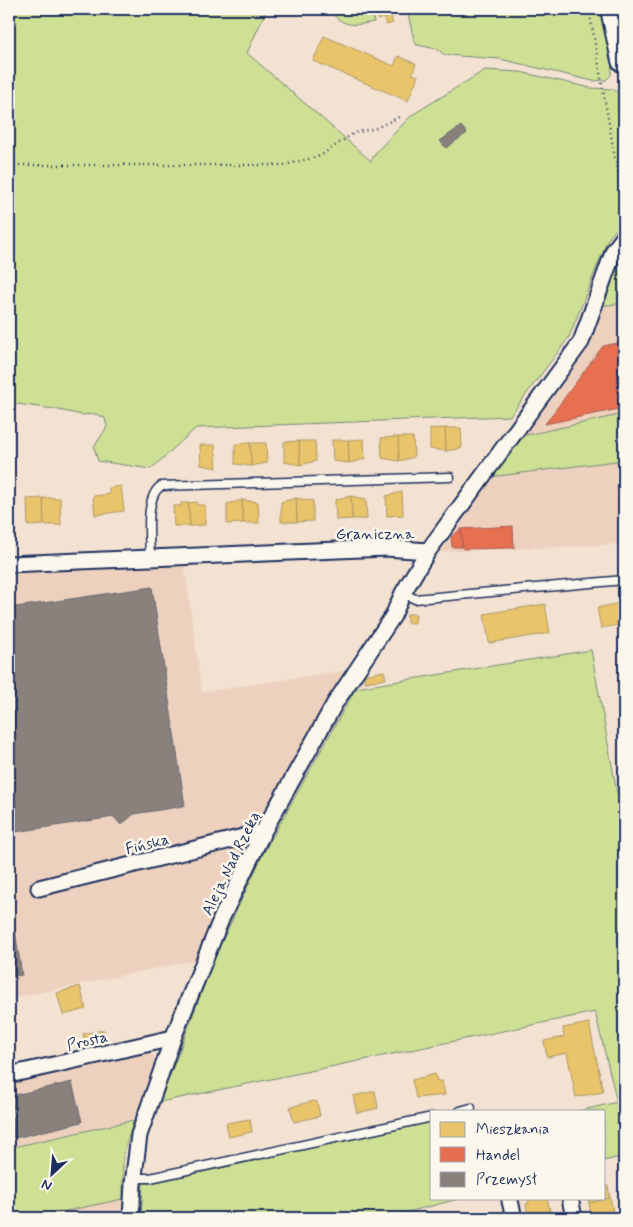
<svg xmlns="http://www.w3.org/2000/svg" width="633" height="1227" font-family="Mynerve,sans-serif">
<style>
.built{fill:#edd1be}
.green{fill:#cee094;stroke:#748879}
.homes{fill:#e9c46a;stroke:#ab9766}
.shops{fill:#e76f51;stroke:#aa5c55}
.industry{fill:#8a817c;stroke:#696873}
.lines{fill:none;stroke-linecap:round;stroke-linejoin:round}
.service-casing{stroke:#1b2f5e;stroke-width:11}
.minor-casing{stroke:#1b2f5e;stroke-width:19}
.primary-casing{stroke:#1b2f5e;stroke-width:28}
.path{stroke:#1b2f5e;stroke-width:2.5;stroke-dasharray:1 4;stroke-linecap:butt}
.service{stroke:#fbf7ec;stroke-width:8}
.minor{stroke:#fbf7ec;stroke-width:15}
.primary{stroke:#fbf7ec;stroke-width:24}
.labels{text-anchor:middle;stroke-width:5;stroke-linejoin:round;paint-order:stroke}
.street-label{font-size:16px;fill:#1b2f5e;stroke:#fbf7ec}
</style>
<rect width="100%" height="100%" fill="#f3e1d1"/>
<filter id="ink" filterUnits="userSpaceOnUse"><feTurbulence type="fractalNoise" baseFrequency=".02" numOctaves="2"/><feDisplacementMap in="SourceGraphic" scale="10" xChannelSelector="R" yChannelSelector="G"/><feConvolveMatrix kernelMatrix="1 2 1 2 8 2 1 2 1" color-interpolation-filters="sRGB"/></filter>
<g filter="url(#ink)">
<g class="built">
<polygon points="624,303 624,414 522,436 600,306"/>
<polygon points="624,460 624,544 435,552 490,477"/>
<polygon points="184,562 202,692 348,670 311,728 237,868 195,960 9,999 9,572"/>
<polygon points="148,1051 154,1056 154,1061 134,1120 9,1148 9,1081"/>
<polygon points="123,1199 123,1218 32,1218"/>
</g>
<g class="green">
<polygon points="9,9 267,9 247,53 371,161 377,151 412,115 485,70 520,72 591,88 613,89 618,93 619,129 624,147 624,220 608,239 569,337 510,416 196,428 151,469 98,461 94,447 107,427 105,418 96,414 82,415 54,409 9,403"/>
<path d="M329 9H371L374 22C355 26 340 27 329 9Z"/>
<polygon points="413,9 601,9 612,60 611,75 606,80 593,81 500,59 445,55 437,49 417,45 414,40 408,14 413,13"/>
<polygon points="624,245 624,303 600,306 616,261"/>
<polygon points="624,414 624,460 490,477 522,436"/>
<polygon points="591,650 617,793 624,792 624,1156 604,1161 604,1111 579,1111 617,1102 595,1012 160,1102 216,954 264,852 356,688"/>
<polygon points="134,1120 123,1155 123,1199 32,1218 9,1218 9,1148"/>
<polygon points="432,1122 432,1198 462,1198 385,1218 141,1218 143,1183 151,1183"/>
</g>
<g class="homes">
<polygon points="375,9 400,9 401,14 391,17 393,23 386,25 384,18 378,20"/>
<polygon points="324,36 394,66 398,56 416,64 412,74 418,76 408,101 313,61"/>
<polygon points="445,428 461,428 462,448 446,451"/>
<polygon points="445,428 446,451 430,449 430,429"/>
<polygon points="398,437 413,437 414,457 399,461"/>
<polygon points="398,437 399,461 382,458 381,438"/>
<polygon points="364,439 365,459 349,463 348,440"/>
<polygon points="332,440 348,440 349,463 333,461"/>
<polygon points="299,441 315,441 316,461 300,465"/>
<polygon points="299,441 300,465 284,462 284,442"/>
<polygon points="250,443 266,443 267,463 251,466"/>
<polygon points="250,443 251,466 235,464 235,444"/>
<polygon points="200,445 215,445 217,468 201,465"/>
<polygon points="121,486 124,511 95,515 93,496 110,494 109,488"/>
<polygon points="402,492 403,515 387,516 386,496"/>
<polygon points="351,496 366,499 367,519 352,519"/>
<polygon points="351,496 352,519 336,520 335,500"/>
<polygon points="43,498 60,498 61,525 44,525"/>
<polygon points="43,498 44,525 28,526 27,499"/>
<polygon points="296,498 313,501 313,521 297,522"/>
<polygon points="296,498 297,522 281,522 281,502"/>
<polygon points="242,500 258,502 259,523 243,523"/>
<polygon points="242,500 243,523 227,524 227,504"/>
<polygon points="197,502 197,505 205,505 205,525 190,526 188,503"/>
<polygon points="181,503 188,503 190,526 174,526 173,506 181,506"/>
<polygon points="624,602 624,624 601,628 597,608"/>
<polygon points="545,604 550,633 489,643 484,614"/>
<polygon points="407,614 416,614 415,623 407,623"/>
<polygon points="384,671 386,679 365,682 364,675"/>
<polygon points="80,986 86,1009 63,1015 57,993"/>
<polygon points="589,1023 603,1092 576,1097 567,1053 547,1057 544,1041 564,1037 563,1028"/>
<polygon points="104,1030 107,1043 86,1047 83,1034"/>
<polygon points="435,1074 437,1081 442,1081 445,1095 416,1098 412,1080"/>
<polygon points="375,1091 378,1108 357,1113 353,1096"/>
<polygon points="314,1101 317,1102 320,1116 294,1122 290,1107"/>
<polygon points="250,1119 252,1132 229,1137 226,1123"/>
<polygon points="608,1186 610,1198 589,1203 588,1198 604,1198 604,1187"/>
<polygon points="528,1198 547,1199 550,1211 528,1216 526,1204 529,1203"/>
<polygon points="610,1198 613,1210 609,1211 610,1217 596,1218 595,1214 591,1215 589,1203"/>
<polygon points="550,1211 551,1218 529,1218 528,1216"/>
</g>
<g class="shops">
<polygon points="623,342 624,408 545,424 603,346"/>
<polygon points="513,526 514,548 463,549 461,529"/>
<polygon points="461,529 462,547 452,547 451,537"/>
</g>
<g class="industry">
<polygon points="461,126 467,133 446,148 440,141"/>
<polygon points="152,587 185,806 134,814 121,825 114,817 9,833 9,608"/>
<polygon points="10,899 22,975 9,977 9,900"/>
<polygon points="72,1082 82,1122 15,1138 10,1118 14,1117 10,1096"/>
<polygon points="9,1118 15,1138 9,1140"/>
</g>
<g class="lines">
<defs>
<g id="service">
<path d="M150 558C150 540 144 497 161 486L450 477"/>
<polyline points="403,593 415,599 624,580"/>
<polyline points="460,1111 471,1108"/>
<polyline points="133,1178 150,1178 432,1117"/>
</g>
<g id="minor">
<polyline points="9,564 386,548 428,551"/>
<polyline points="39,888 263,832"/>
<polyline points="9,1075 173,1038"/>
<polyline points="570,1198 574,1218"/>
<polyline points="510,1201 514,1218"/>
<polyline points="131,1218 133,1184 139,1135 173,1038 222,917 263,832 335,703 393,616 403,593 428,551 581,342 614,250 624,237"/>
</g>
<polyline id="primary" points="613,9 624,60"/>
</defs>
<use href="#service" class="service-casing"/>
<use href="#minor" class="minor-casing"/>
<use href="#primary" class="primary-casing"/>
<g class="path">
<polyline points="589,9 616,164 624,195"/>
<polyline points="9,165 284,165 320,156 354,133 376,128 399,117"/>
</g>
<use href="#service" class="service"/>
<use href="#minor" class="minor"/>
<use href="#primary" class="primary"/>
</g>
</g>
<g class="labels">
<g class="street-label">
<text x="375" y="539">Graniczna</text>
<text transform="translate(147 843) rotate(-14)" y="6">Fińska</text>
<text transform="translate(230 863) rotate(-64)" y="6">Aleja Nad Rzeką</text>
<text transform="translate(87 1040) rotate(-13)" y="6">Prosta</text>
</g>
</g>
<rect width="633" height="1227" fill="none" stroke="#fbf7ec" stroke-width="30"/>
<rect x="15" y="15" width="603" height="1197" fill="none" stroke="#1b2f5e" stroke-width="2" filter="url(#ink)"/>
<rect x="430" y="1110" width="175" height="90" fill="#fbf7ec" stroke="#a1a7b3"/>
<rect x="440" y="1122" width="25" height="15" fill="#e9c46a" stroke="#a1a7b3"/>
<text x="476" y="1134" font-size="15" fill="#1b2f5e">Mieszkania</text>
<rect x="440" y="1147" width="25" height="15" fill="#e76f51" stroke="#a1a7b3"/>
<text x="476" y="1160" font-size="15" fill="#1b2f5e">Handel</text>
<rect x="440" y="1172" width="25" height="15" fill="#8a817c" stroke="#a1a7b3"/>
<text x="476" y="1184" font-size="15" fill="#1b2f5e">Przemysł</text>
<g transform="translate(52 1174) rotate(206)" stroke="#fbf7ec" stroke-width="4" paint-order="stroke">
<path d="M0-4L9 19L0 12L-9 19Z" fill="#1b2f5e"/>
<text y="-8" font-size="14" font-weight="bold" text-anchor="middle" fill="#1b2f5e">N</text>
</g>
</svg>
